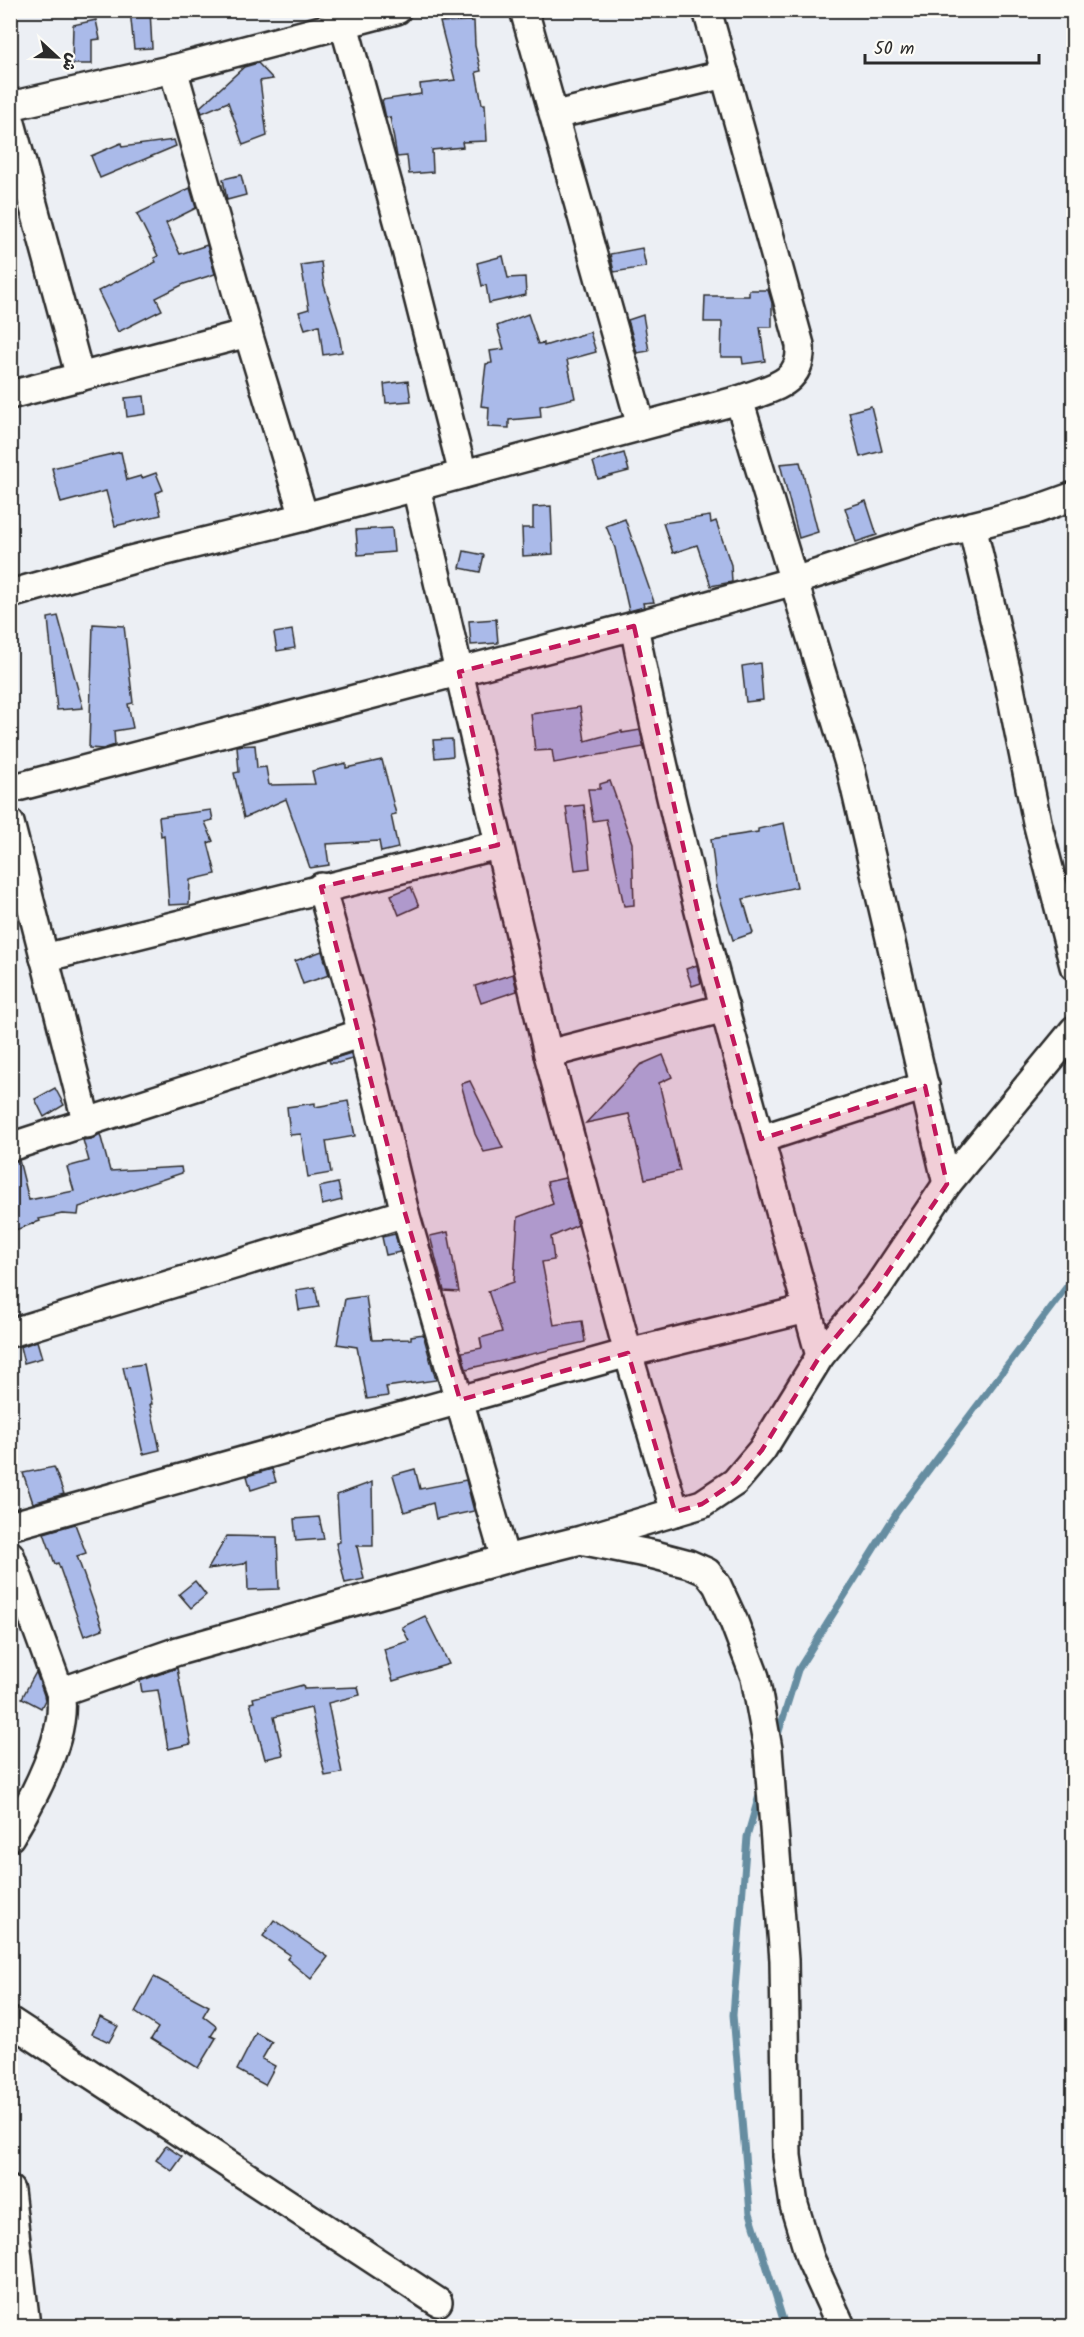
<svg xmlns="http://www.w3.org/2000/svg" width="1084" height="2337" font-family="Kalam,'Playpen Sans Arabic',sans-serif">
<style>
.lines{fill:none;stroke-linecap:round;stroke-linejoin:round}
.stream{stroke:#668da1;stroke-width:7}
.building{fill:#aabae9;stroke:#2b2b2b;stroke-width:1.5}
.minor-casing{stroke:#2b2b2b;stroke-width:32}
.minor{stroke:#fdfcf7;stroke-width:27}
.marked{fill:#c2185b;fill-opacity:0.2;stroke:#c2185b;stroke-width:4.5;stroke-dasharray:12 8;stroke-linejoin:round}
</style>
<rect width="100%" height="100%" fill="#eceff4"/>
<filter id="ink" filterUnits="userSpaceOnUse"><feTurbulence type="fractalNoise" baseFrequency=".0167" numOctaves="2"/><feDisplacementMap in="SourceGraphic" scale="12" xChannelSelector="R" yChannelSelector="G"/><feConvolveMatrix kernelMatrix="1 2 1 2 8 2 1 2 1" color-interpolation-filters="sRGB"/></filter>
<g filter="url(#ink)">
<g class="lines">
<g class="stream">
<polyline points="776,1741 798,1670 897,1512 1074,1277"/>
<polyline points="760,1792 747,1837 733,2015 750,2213 785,2326"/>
</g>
</g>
<g class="building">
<polygon points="130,10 150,10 152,48 134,49"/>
<polygon points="96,20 100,39 92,40 92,64 72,64 73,25"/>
<polygon points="474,21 475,46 481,71 476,72 482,104 485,104 487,141 462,142 463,147 432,150 433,172 409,174 407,156 397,157 390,117 386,118 382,100 421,94 420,84 455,80 440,22"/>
<polygon points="258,63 273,79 260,81 267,136 243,145 228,102 202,113 200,107 244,67"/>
<polygon points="174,140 176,146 100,178 91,156 121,143 122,147"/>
<polygon points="241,175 246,195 227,200 223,179"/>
<polygon points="190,188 196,208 166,223 180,254 207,245 215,274 184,284 156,298 162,310 118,332 98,291 156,262 154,258 158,256 137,214"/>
<polygon points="642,248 646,267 614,272 610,254"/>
<polygon points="503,256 508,278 525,277 526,295 489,303 486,285 482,286 477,263"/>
<polygon points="321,262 324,285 338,329 342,352 323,355 319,325 305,329 299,312 309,309 301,265"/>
<polygon points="749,290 768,290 772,303 772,327 760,327 765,361 743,364 742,357 721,357 722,322 704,322 705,296 749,296"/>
<polygon points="528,314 538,344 544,343 544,346 590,332 596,352 567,360 575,398 540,406 541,417 509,420 509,428 488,427 489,407 481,406 486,364 492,363 490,351 504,349 497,326"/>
<polygon points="643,315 649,351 637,353 628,320"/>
<polygon points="408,381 411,401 386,403 384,384"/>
<polygon points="144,396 146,414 127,417 125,398"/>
<polygon points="871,406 882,451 860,457 849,412"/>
<polygon points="121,452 127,480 141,476 142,478 156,473 163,490 156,493 161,515 115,526 106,491 61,503 52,468"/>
<polygon points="624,453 629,471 598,479 593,462"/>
<polygon points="800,462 818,532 799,538 780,464"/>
<polygon points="866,501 877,535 856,542 845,508"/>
<polygon points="551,506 553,554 523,556 522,528 533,528 533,507"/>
<polygon points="710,516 711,523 716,521 731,565 732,582 711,586 697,545 673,553 663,523"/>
<polygon points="625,519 654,602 643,603 644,607 629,611 615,548 606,526"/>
<polygon points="392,528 394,552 358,555 356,530"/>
<polygon points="464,551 484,555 480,572 460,568"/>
<polygon points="58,616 83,708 57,710 48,618"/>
<polygon points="496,619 498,643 471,645 469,621"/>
<polygon points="93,624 124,626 133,703 128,704 133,728 114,731 115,745 103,749 89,748"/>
<polygon points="292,630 295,648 277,651 274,633"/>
<polygon points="760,663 763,700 746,702 742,666"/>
<polygon points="580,707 585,741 622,731 622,733 640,730 644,747 554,763 552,750 535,751 531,714"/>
<polygon points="452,739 453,756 435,758 433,740"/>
<polygon points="255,745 257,768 266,767 269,785 315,784 312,771 346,763 346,768 382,760 396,814 391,815 398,848 381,852 379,841 326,844 329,865 310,868 286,799 244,818 234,773 239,772 237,746"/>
<polygon points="610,781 632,843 634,905 624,906 606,819 593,821 588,789 600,789 600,784"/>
<polygon points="584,805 590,868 575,870 566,807"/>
<polygon points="211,810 213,820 205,822 213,841 208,843 216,874 190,880 189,904 169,905 164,835 161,836 159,817"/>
<polygon points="784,823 797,887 743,899 753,933 733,940 717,888 711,839 758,832 758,829"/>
<polygon points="411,887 419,906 399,915 391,895"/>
<polygon points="322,951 329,975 303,984 295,961"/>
<polygon points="697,965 701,983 692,986 686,969"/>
<polygon points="513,974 517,991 481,1003 475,986"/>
<polygon points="351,1053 352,1059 338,1063 330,1063 329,1060"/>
<polygon points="663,1055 672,1077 659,1083 680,1171 645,1179 629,1114 586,1123 640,1065"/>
<polygon points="470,1081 503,1148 484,1152 475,1134 461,1084"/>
<polygon points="55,1088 64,1105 44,1117 35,1099"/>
<polygon points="348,1101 355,1136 326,1141 331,1173 308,1177 301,1134 290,1135 287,1107 315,1103 315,1107"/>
<polygon points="100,1134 110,1171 181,1167 182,1173 79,1207 78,1215 62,1214 39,1219 40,1221 10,1232 10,1162 19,1160 29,1200 74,1191 67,1167 89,1161 83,1140 91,1139"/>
<polygon points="565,1178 578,1225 551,1237 554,1260 542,1262 554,1325 582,1321 585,1342 466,1369 462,1352 482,1348 480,1338 502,1332 488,1291 514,1282 518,1217 553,1204 547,1182"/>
<polygon points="338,1183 342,1200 322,1205 319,1187"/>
<polygon points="448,1232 459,1292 444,1291 430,1236"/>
<polygon points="395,1234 400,1252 386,1255 382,1237"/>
<polygon points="315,1287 319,1307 299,1310 296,1290"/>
<polygon points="366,1296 372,1340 411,1339 411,1336 423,1334 436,1380 386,1387 388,1396 367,1399 357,1347 337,1344 345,1299"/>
<polygon points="37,1341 42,1358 24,1363 20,1347"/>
<polygon points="144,1364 152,1404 150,1404 160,1450 143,1454 123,1367"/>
<polygon points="54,1467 64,1494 33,1503 23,1473"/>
<polygon points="272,1469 276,1482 251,1490 247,1476"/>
<polygon points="415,1469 420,1489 466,1480 474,1511 436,1519 433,1503 404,1512 393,1475"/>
<polygon points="372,1482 373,1546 357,1546 364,1579 345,1583 336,1543 340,1542 337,1495"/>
<polygon points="319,1517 324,1539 296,1541 294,1519"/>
<polygon points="75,1524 86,1553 77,1556 103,1629 84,1636 58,1563 55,1564 44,1533"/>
<polygon points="227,1536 277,1537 279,1589 248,1590 247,1561 243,1564 208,1569"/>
<polygon points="195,1581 206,1595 191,1608 179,1594"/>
<polygon points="425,1616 449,1664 393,1681 384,1649 409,1641 402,1627"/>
<polygon points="177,1668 191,1744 168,1749 158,1690 142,1692 140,1681"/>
<polygon points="36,1672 44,1695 45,1700 41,1708 22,1698"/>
<polygon points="303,1685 304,1689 358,1687 360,1695 328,1703 342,1773 325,1776 311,1708 274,1717 283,1755 265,1759 250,1703 254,1702 253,1698"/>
<polygon points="274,1920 328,1957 311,1979 287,1959 290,1955 263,1936"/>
<polygon points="154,1977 209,2006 203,2016 217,2027 211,2036 216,2038 198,2068 151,2039 158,2028 135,2012"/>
<polygon points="100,2017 118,2026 109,2042 92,2034"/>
<polygon points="256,2033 272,2042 262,2059 275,2066 265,2085 237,2070"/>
<polygon points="166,2146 182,2157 172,2171 156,2160"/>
</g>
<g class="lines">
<defs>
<g id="minor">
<polyline points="524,10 641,426"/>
<polyline points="344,25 405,246 463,474"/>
<polyline points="173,69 248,333 304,517"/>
<polyline points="10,106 173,69 397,10"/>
<polyline points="555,115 725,74"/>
<polyline points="10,119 80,377"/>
<polyline points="10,395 248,333"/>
<polyline points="739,400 851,770 947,1184"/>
<polyline points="416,487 548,1054 628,1353 675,1512"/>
<polyline points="972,526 1008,678 1037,822 1074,966"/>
<path d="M10 594 130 560 304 517 739 400C770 388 803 385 800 345L707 10"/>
<path d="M634 626C682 873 754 1114 820 1356"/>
<polyline points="10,789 634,626 794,581 936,535 1035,510 1074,496"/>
<polyline points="10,823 87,1124"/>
<polyline points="321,887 362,1033 405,1213 505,1559"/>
<polyline points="44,958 498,845"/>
<polyline points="548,1054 725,1008"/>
<polyline points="761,1139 925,1086"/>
<polyline points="10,1147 362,1033"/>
<polyline points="10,1333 405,1213"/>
<polyline points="10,1526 628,1353 807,1309"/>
<polyline points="585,1541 655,1555 689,1564 707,1572 717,1585 734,1622 755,1677 768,1749 784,1960 787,2156 794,2205 810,2258 841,2326"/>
<path d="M10 1555 60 1692C69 1734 32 1801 10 1837"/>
<polyline points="60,1692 178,1651 505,1559 581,1540 675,1512 702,1504 735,1482 762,1450 820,1356 877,1288 947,1184 1074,1030"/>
<polyline points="10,2021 438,2302"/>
<polyline points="10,2190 26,2326"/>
</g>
</defs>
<use href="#minor" class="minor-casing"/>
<use href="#minor" class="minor"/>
</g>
</g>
<path class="marked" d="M634 626 700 921 761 1139 925 1086 947 1184 877 1288 820 1356 762 1450 735 1482 702 1504 675 1512 628 1353 460 1400 405 1213 321 887 498 845 459 672Z"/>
<rect width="1084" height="2337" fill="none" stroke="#fdfcf7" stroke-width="36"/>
<rect x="18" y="18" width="1048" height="2301" fill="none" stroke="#2b2b2b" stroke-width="2" filter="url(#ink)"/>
<g transform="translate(57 57) rotate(112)" stroke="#fdfcf7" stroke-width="4.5" paint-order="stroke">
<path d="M0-4.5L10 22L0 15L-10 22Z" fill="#2b2b2b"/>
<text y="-9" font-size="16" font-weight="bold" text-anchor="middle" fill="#2b2b2b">ش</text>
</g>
<path d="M865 54v9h174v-9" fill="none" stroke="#2b2b2b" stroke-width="3"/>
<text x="874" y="54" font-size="18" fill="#2b2b2b" stroke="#fdfcf7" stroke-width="4.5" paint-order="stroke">50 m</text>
</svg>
